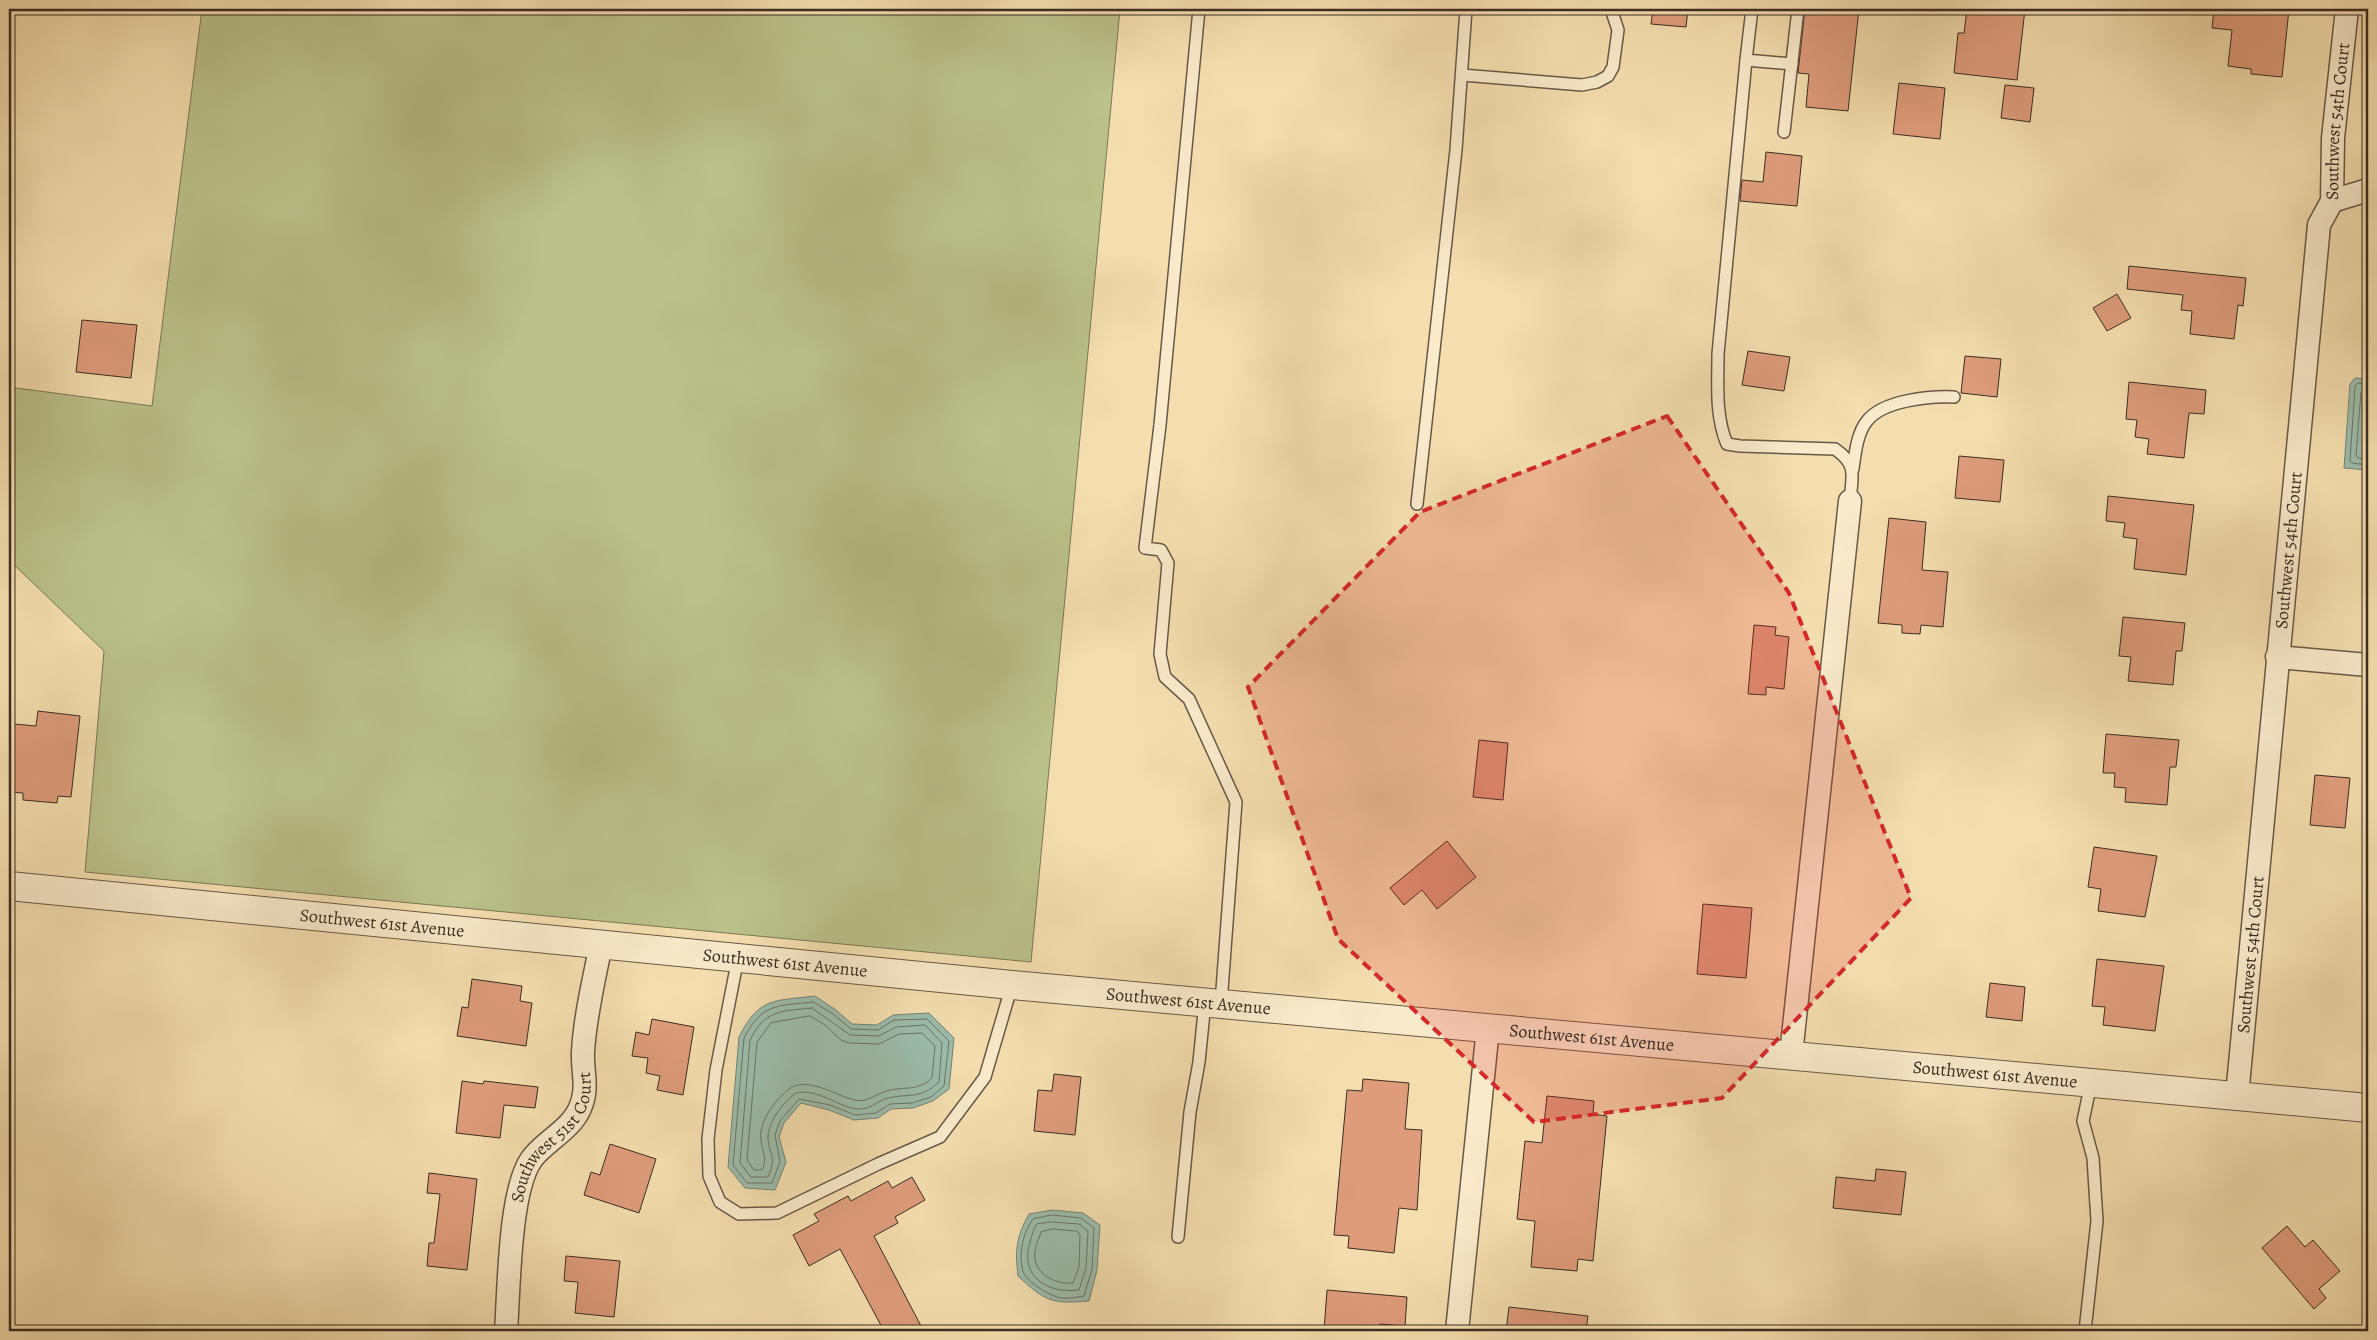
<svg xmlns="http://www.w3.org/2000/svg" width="2377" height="1340" font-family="Alegreya,serif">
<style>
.green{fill:#bac18b;stroke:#7a7758}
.water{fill:#9cbcac;stroke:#758376}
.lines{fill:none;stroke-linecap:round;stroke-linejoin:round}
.shore{stroke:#6b7468;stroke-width:1}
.building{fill:#de9c7c;stroke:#3a2d24}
.service-casing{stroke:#685947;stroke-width:14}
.minor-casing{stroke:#685947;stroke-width:25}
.tertiary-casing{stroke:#685947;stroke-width:30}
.service{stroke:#f8eacb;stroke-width:11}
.minor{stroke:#f8eacb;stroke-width:22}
.tertiary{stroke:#f8eacb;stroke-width:28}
.marked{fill:#d62828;fill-opacity:0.2;stroke:#d62828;stroke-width:4;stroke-dasharray:10 6;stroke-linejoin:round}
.labels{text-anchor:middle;stroke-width:4;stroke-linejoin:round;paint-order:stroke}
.street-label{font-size:18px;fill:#3a2d24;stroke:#f8eacb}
</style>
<rect width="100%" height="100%" fill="#f4deaf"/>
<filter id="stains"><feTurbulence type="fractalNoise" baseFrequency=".004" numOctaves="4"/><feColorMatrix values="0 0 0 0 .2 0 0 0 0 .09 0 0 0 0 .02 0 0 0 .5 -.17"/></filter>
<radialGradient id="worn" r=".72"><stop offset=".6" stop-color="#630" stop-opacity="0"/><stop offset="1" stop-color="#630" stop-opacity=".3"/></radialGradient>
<polygon class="green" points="202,9 1120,9 1031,962 85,872 104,651 9,560 9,387 152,406"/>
<g class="water">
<polygon points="2355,378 2368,379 2368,470 2344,468 2350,384"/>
<path d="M815 996 836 1010 852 1024 877 1025 893 1015 929 1013 954 1038 949 1089 933 1101 913 1108 891 1109 878 1118 854 1120 829 1110 801 1103 784 1123 779 1137 786 1162 775 1190 745 1188 728 1167 739 1037C759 997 774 1001 815 996Z"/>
<path d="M1052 1210 1083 1213 1100 1225 1097 1270 1089 1301C1052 1304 1046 1302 1018 1276 1015 1251 1016 1237 1029 1214Z"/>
</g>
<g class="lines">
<g class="shore">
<polyline points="2368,384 2358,383 2355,386 2350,461 2352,463 2368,465"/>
<polyline points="2368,390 2361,392 2356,455 2358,458 2368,459"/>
<polyline points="2368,398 2364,449 2368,451"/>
<path d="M813 1002 833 1014 851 1029 878 1030 894 1020 927 1019 949 1041 944 1086 931 1097 912 1103 890 1104 876 1113 855 1115 830 1105 799 1099 780 1121 775 1135 780 1162 772 1183H747L733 1165 744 1038C762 1003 777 1006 813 1002Z"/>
<path d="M812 1008 850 1035 879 1036 896 1027 925 1025 942 1043 939 1082C920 1100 909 1093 888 1098 876 1101 872 1110 856 1109 837 1106 817 1088 796 1093 784 1101 767 1123 768 1139 770 1159 777 1155 768 1177H751L740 1163 750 1040C765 1010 781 1011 812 1008Z"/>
<path d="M810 1016 825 1025 841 1040 849 1043 879 1044 899 1034 922 1033 935 1046 932 1078C916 1093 902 1085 884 1092 874 1095 867 1103 855 1100 836 1096 812 1078 792 1087 777 1097 758 1121 761 1140 762 1151 768 1159 762 1170H754L747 1160 757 1042 771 1023Z"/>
<path d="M1052 1215 1081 1218 1094 1228 1092 1269 1084 1296C1077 1297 1067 1299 1061 1298 1050 1296 1026 1282 1023 1271 1018 1255 1023 1232 1033 1219Z"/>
<path d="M1052 1222 1079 1224 1088 1231 1086 1268 1079 1290C1048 1294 1019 1277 1030 1242 1032 1236 1033 1229 1037 1224Z"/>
<path d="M1053 1229 1076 1231 1080 1234 1079 1267 1073 1283C1055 1285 1032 1273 1035 1252 1035 1246 1039 1239 1041 1232Z"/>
</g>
</g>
<g class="building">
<polygon points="1653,9 1688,9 1686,27 1651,24"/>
<polygon points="1805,9 1859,9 1848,111 1806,107 1809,74 1798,73"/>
<polygon points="1967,9 2025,9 2017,80 1954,73 1958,33 1964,33"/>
<polygon points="2214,9 2289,9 2282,77 2251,74 2251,69 2228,66 2232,30 2212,28"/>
<polygon points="1899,83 1945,88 1940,139 1893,134"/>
<polygon points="2005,85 2034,88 2030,122 2001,118"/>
<polygon points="1766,152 1802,156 1797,206 1740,201 1742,180 1763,182"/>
<polygon points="2129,266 2246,278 2243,306 2238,305 2234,339 2190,334 2192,311 2181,310 2183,295 2127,289"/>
<polygon points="2117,294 2131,318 2107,331 2093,308"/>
<polygon points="82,320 137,325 131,378 76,372"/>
<polygon points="1748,351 1790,357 1784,391 1742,385"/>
<polygon points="1965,356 2001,359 1997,397 1961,393"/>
<polygon points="2129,382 2206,390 2204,414 2189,413 2184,458 2147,454 2149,439 2135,437 2137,420 2126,419"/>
<polygon points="1959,456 2004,460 2000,502 1955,498"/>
<polygon points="2108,496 2194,505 2186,575 2134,569 2137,539 2123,537 2125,523 2106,521"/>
<polygon points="1889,518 1926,522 1922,570 1948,572 1943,627 1921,625 1920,634 1902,633 1902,625 1878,623"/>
<polygon points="2123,617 2185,623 2182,651 2176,651 2173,685 2128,681 2131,657 2119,656"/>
<polygon points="1754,625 1776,627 1775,635 1789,637 1784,689 1766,687 1766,695 1748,694"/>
<polygon points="38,711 80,716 71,797 58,796 57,803 23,800 23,793 9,792 14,724 36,726"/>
<polygon points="2106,734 2179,740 2176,767 2170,767 2167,805 2125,802 2126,788 2114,787 2115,773 2103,773"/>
<polygon points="1479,740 1508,743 1503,800 1473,797"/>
<polygon points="2315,775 2350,778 2345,828 2310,825"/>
<polygon points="1447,841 1476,877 1437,909 1422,890 1404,905 1390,888"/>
<polygon points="2094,847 2157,856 2145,917 2098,911 2101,889 2088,887"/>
<polygon points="1703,904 1752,908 1746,978 1697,974"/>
<polygon points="2097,959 2164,966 2155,1031 2103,1025 2105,1007 2092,1006"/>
<polygon points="472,979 522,986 520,1001 532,1003 526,1046 457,1036 462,1007 468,1008"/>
<polygon points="1990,983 2025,987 2022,1021 1986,1017"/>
<polygon points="652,1019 694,1027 683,1095 657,1090 660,1076 646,1073 648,1058 632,1056 636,1032 649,1035"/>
<polygon points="1054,1074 1081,1077 1075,1135 1034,1131 1038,1090 1052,1091"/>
<polygon points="1363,1079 1409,1083 1405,1129 1422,1130 1417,1210 1399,1208 1394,1253 1348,1248 1349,1236 1334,1235 1347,1090 1362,1091"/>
<polygon points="462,1081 483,1084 484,1081 538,1087 535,1108 504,1105 500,1138 456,1133"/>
<polygon points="1547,1096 1594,1101 1593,1114 1607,1116 1593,1261 1578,1259 1577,1271 1531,1267 1535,1221 1517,1219 1525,1141 1542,1143"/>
<polygon points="610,1144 656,1159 639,1213 584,1195 591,1172 600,1175"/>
<polygon points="1876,1169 1906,1172 1901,1215 1833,1208 1836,1177 1875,1181"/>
<polygon points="429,1173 477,1179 467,1270 427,1266 429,1243 434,1243 440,1194 427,1193"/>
<polygon points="912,1177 925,1200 895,1217 898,1223 874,1236 921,1326 911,1331 884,1331 840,1249 809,1266 793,1235 819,1221 814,1214 848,1196 851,1201 888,1181 892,1188"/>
<polygon points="2287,1226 2305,1247 2313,1240 2340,1271 2319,1289 2326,1298 2314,1309 2262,1248"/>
<polygon points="566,1256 620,1261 614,1317 575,1313 578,1282 564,1281"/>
<polygon points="1327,1290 1407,1297 1405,1326 1380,1324 1379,1331 1324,1331"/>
<polygon points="1509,1307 1588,1316 1586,1331 1506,1331"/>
</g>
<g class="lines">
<defs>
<g id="service">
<polyline points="1199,9 1160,425 1145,548 1161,550 1168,563 1160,654 1165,677 1189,699 1236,802 1221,1003"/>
<polyline points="1752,9 1746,60 1792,64"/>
<path d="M1746 60 1718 354C1718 383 1715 416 1727 444L1740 446 1835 449C1858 465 1852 475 1850 501"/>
<polyline points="1462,75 1582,85 1597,82 1608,76 1613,67 1618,30 1611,9"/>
<polyline points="1784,132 1798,9"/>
<path d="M1853 469C1855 454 1857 433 1867 421 1883 400 1931 396 1954 397"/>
<polyline points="1417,504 1456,150 1466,9"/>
<polyline points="738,958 716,1070 708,1139 709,1176 720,1202 739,1214 777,1213 878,1164 940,1137 985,1077 1012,985"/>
<polyline points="1178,1237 1190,1112 1199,1062 1205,1002"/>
<polyline points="2085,1331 2097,1221 2093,1158 2083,1121 2091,1083"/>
</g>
<g id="minor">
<polyline points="2332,201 2368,190"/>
<polyline points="2277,657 2368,665"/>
<polyline points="1791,1055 1850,501"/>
<path id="s1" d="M2237 1096 2319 225 2332 201 2333 138 2347 9"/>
<path id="s2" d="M506 1331C509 1291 509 1192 531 1160 542 1143 571 1130 580 1108 589 1088 582 1073 583 1052 585 1016 594 980 601 944"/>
<polyline points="1457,1331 1488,1028"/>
</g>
<g id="tertiary">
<path id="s3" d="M9 886 1012 985 2368 1108"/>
</g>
</defs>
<use href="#service" class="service-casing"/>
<use href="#minor" class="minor-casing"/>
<use href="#tertiary" class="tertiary-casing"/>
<use href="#service" class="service"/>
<use href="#minor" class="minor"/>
<use href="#tertiary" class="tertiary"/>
</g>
<path class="marked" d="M1667 416 1789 593 1911 898 1722 1098 1534 1122 1338 939 1248 687 1420 512Z"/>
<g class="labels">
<g class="street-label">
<text dy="6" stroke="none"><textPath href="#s1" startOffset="982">Southwest 54th Court</textPath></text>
<text dy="6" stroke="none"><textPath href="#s1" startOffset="548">Southwest 54th Court</textPath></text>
<text dy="6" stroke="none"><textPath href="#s3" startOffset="375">Southwest 61st Avenue</textPath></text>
<text dy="6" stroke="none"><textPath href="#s1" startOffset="142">Southwest 54th Court</textPath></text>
<text dy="6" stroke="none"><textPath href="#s3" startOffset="780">Southwest 61st Avenue</textPath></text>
<text dy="6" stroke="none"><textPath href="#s3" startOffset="1185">Southwest 61st Avenue</textPath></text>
<text dy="6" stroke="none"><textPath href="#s3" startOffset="1590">Southwest 61st Avenue</textPath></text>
<text dy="6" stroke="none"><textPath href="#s3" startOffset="1995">Southwest 61st Avenue</textPath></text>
<text dy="6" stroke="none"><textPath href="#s2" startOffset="206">Southwest 51st Court</textPath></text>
</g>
</g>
<rect width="2377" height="1340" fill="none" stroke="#f4deaf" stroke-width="30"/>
<rect x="10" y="10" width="2357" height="1320" fill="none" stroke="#3a2d24" stroke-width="2.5"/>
<rect x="15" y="15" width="2347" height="1310" fill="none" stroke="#3a2d24"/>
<rect width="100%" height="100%" filter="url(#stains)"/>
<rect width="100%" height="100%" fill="url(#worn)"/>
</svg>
